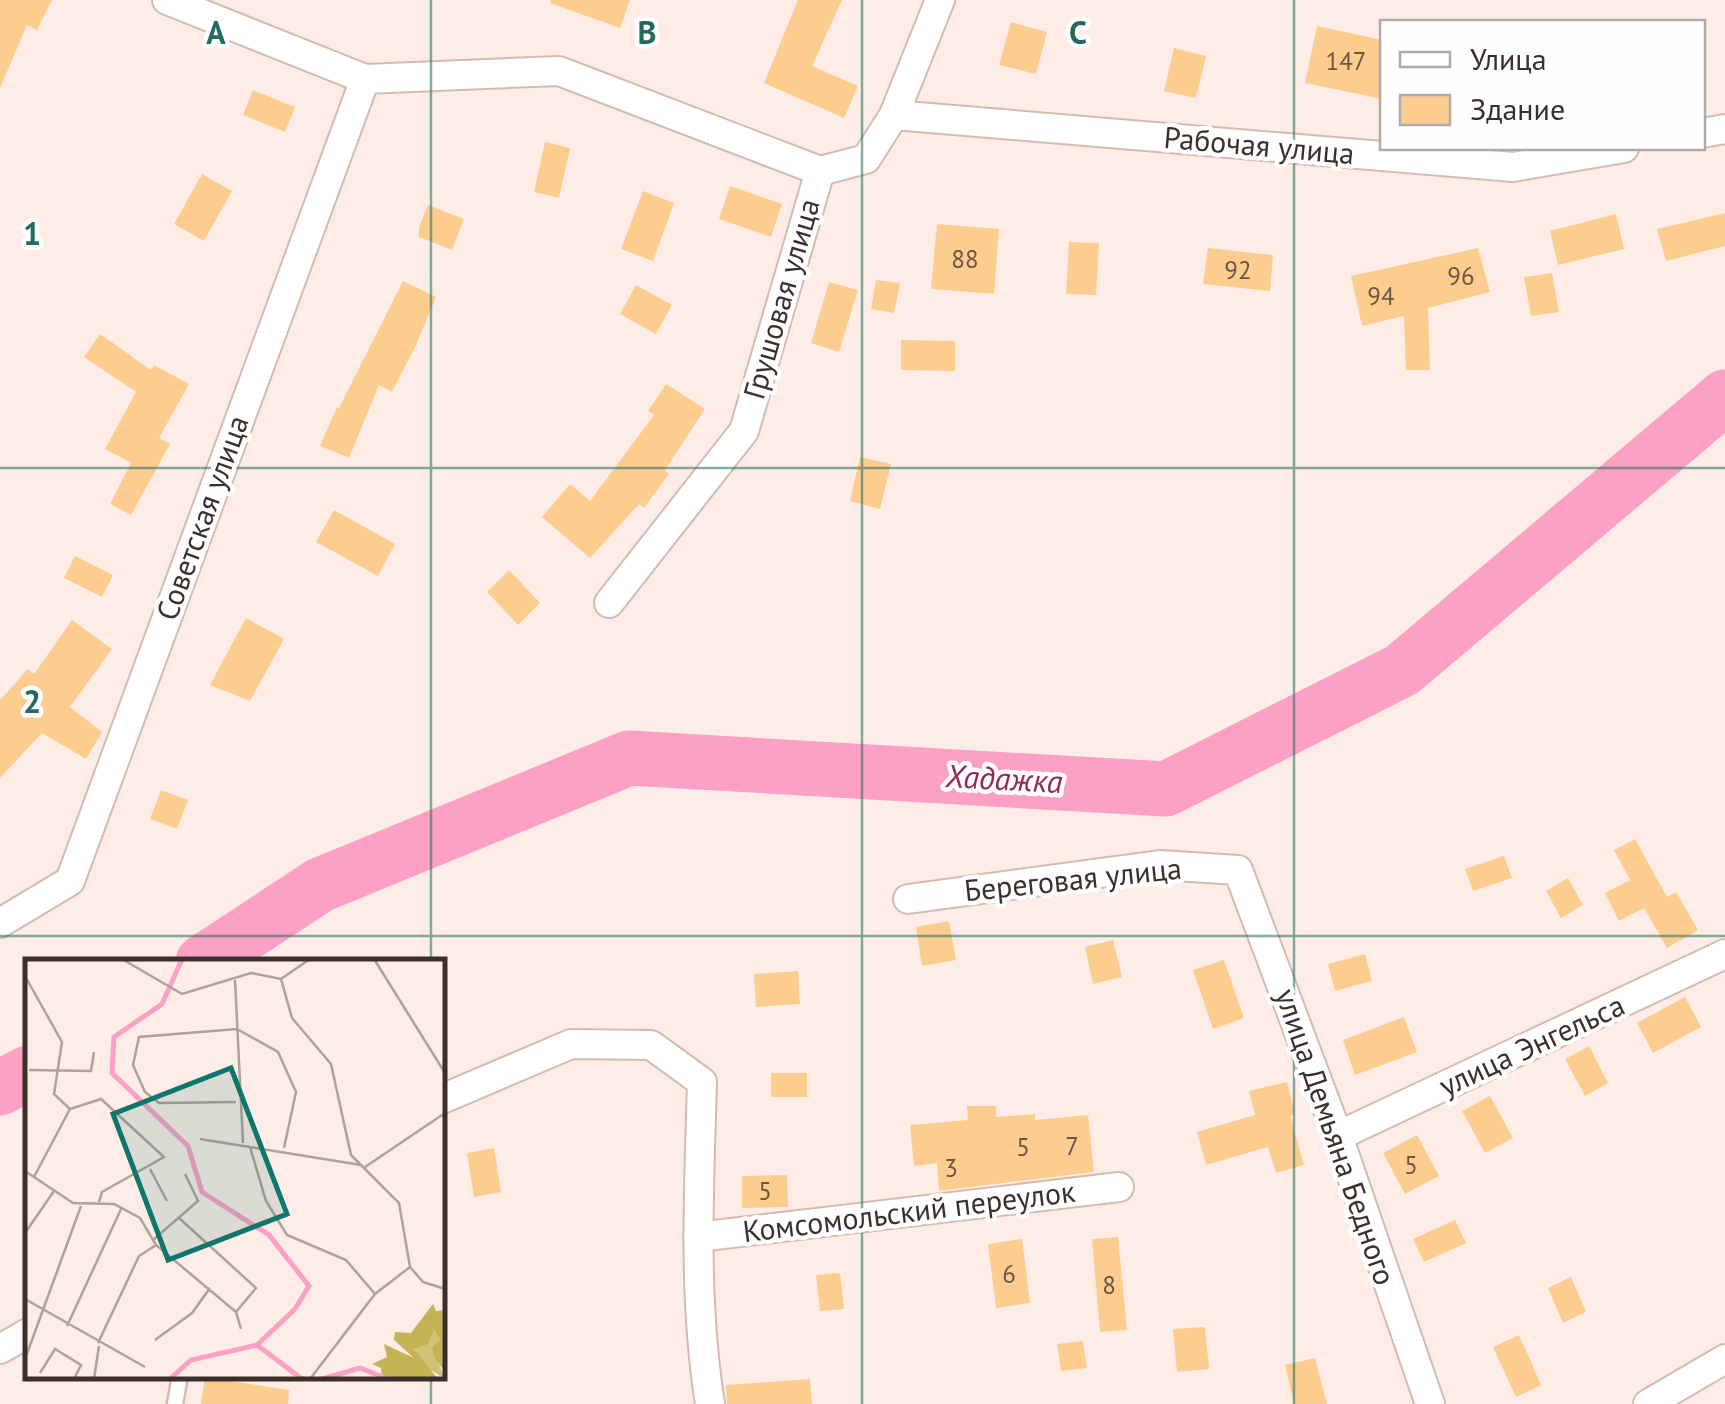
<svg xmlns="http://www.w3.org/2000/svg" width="1725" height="1404" font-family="'PT Sans',sans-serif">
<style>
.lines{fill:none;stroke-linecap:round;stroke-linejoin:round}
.river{stroke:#fca0c6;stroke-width:55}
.building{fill:#fdcd90}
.service-casing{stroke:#d5bbaf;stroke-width:19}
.minor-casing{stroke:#d5bbaf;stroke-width:32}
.service{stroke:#fff;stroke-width:14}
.minor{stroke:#fff;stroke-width:28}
.grid{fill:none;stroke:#23695d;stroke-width:2.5;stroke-opacity:0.55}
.labels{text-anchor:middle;stroke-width:9;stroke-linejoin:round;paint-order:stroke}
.number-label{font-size:25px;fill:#6b5644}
.street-label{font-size:30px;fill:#3a2f2b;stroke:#fefefe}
.water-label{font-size:32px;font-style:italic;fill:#92295e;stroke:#fefefe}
.inset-river{fill:none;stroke:#fca0c6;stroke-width:5}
.inset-road{fill:none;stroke:#b0a19b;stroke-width:2.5}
.view{fill:#0f766e;fill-opacity:0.15;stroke:#0f766e;stroke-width:5}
.inset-edge{fill:none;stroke:#3a2f2b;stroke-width:5}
.grid-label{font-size:32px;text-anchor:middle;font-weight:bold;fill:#23695d;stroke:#fefefe;stroke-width:9;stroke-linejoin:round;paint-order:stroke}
</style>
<rect width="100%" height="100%" fill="#feede6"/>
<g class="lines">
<g class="river">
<polyline points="203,962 320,885 629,758 1166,789 1402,670 1725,397"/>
<polyline points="0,1088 28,1073"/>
</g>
</g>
<g class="building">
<polygon points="0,0 52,0 37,30 27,25 0,88"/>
<polygon points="551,0 630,0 620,28 550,3"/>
<polygon points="798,0 842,0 812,66 858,86 844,118 764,83"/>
<polygon points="1011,22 1047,32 1036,74 999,65"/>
<polygon points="1317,26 1382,40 1382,99 1305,83"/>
<polygon points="1174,48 1206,56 1196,98 1164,91"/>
<polygon points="253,90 295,107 285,132 243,115"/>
<polygon points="545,142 570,148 559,198 534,192"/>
<polygon points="202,174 232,191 204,241 174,224"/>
<polygon points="730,186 782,204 771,237 719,219"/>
<polygon points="643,191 674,203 653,261 621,249"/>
<polygon points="428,205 464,219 452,250 419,237 419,227"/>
<polygon points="1725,213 1725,246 1666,261 1657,229"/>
<polygon points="1616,214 1624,249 1558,265 1550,231"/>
<polygon points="937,224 999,229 994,294 931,289"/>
<polygon points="1069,242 1099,243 1096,295 1066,294"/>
<polygon points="1208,248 1273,255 1270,291 1203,284"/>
<polygon points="1478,248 1490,292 1428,308 1430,370 1406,370 1404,316 1362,326 1351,276"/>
<polygon points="1552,273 1559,312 1531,316 1524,277"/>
<polygon points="876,280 900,283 894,313 871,309"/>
<polygon points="403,281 436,297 416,345 392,392 379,385 349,458 320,446 337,407 339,408"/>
<polygon points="829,282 858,290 839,352 811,343"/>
<polygon points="636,285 672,305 656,334 620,314"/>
<polygon points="100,334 151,370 154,365 189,384 159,438 170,444 131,515 110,504 131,463 105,449 136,392 84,357"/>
<polygon points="901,340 955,341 955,371 901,370"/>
<polygon points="666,384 705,409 665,470 669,474 644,508 639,504 590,558 542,517 570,484 590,501 654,415 648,411"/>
<polygon points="860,457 891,464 880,509 850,501"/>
<polygon points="334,510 395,544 378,576 316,542"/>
<polygon points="75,556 113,575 102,597 64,578"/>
<polygon points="509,570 540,603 518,625 487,592"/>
<polygon points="246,618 284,639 250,701 210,685"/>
<polygon points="72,620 112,649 70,707 102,732 86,759 42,733 0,778 0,700 28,669 34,674"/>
<polygon points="161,790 188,800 177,829 150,819"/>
<polygon points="1635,839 1667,897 1676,892 1698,930 1667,948 1644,908 1619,921 1605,893 1630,880 1614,850"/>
<polygon points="1504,856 1512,878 1473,891 1465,869"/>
<polygon points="1568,878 1583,905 1561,918 1546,891"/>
<polygon points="949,921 956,960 922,966 916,927"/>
<polygon points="1113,940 1122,977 1093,984 1085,947"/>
<polygon points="1365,954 1372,981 1335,991 1328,964"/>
<polygon points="1224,960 1244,1018 1213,1029 1193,970"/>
<polygon points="798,971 800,1004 756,1007 754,974"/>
<polygon points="1685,997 1701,1027 1653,1053 1637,1023"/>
<polygon points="1404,1017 1417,1052 1355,1075 1343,1040"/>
<polygon points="1589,1046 1608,1083 1585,1096 1565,1059"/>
<rect x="771" y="1073" width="36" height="24"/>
<polygon points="1287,1082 1295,1114 1290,1116 1304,1165 1276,1173 1268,1147 1206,1165 1197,1132 1255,1115 1249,1091"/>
<polygon points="1490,1096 1513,1138 1485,1153 1462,1111"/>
<polygon points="967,1106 996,1106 996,1117 1035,1114 1035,1120 1088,1115 1094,1172 939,1191 937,1163 914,1166 910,1125 968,1120"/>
<polygon points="1417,1135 1439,1176 1405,1194 1383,1153"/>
<polygon points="494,1148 501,1192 474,1197 467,1153"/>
<polygon points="787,1175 788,1207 742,1208 742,1176"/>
<polygon points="1455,1220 1466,1243 1424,1262 1413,1239"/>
<polygon points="1118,1237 1127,1330 1100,1332 1092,1239"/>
<polygon points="1022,1239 1030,1303 996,1308 988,1244"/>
<polygon points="840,1273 844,1309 820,1311 816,1275"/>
<polygon points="1571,1277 1586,1312 1563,1323 1548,1288"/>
<polygon points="1205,1327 1209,1369 1177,1372 1173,1329"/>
<polygon points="1519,1335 1541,1385 1516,1397 1493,1347"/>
<polygon points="1083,1341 1087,1368 1061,1371 1057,1344"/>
<polygon points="1315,1358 1327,1404 1294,1404 1285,1365"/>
<polygon points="205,1377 289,1390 288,1404 201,1404"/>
<polygon points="810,1379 812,1404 727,1404 726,1385"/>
</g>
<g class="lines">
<defs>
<polyline id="service" points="175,1404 180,1376"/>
<g id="minor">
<polyline points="167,0 365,79 559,71 820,171"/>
<polyline points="894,115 1513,167 1624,148"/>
<polyline points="1702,133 1725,129"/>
<polyline points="609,603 744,431 820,171 866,159 894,115 940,0"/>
<polyline points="908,899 1160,865 1238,870 1338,1136 1430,1404"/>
<polyline points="0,923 70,881 365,79"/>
<path d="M442 1099 571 1044 651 1045 702 1082C699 1189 693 1297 710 1404"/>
<polyline points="1338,1136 1725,954"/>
<polyline points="698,1237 1119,1187"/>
<polyline points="0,1349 28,1333"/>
<polyline points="1648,1404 1725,1359"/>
</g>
</defs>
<use href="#service" class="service-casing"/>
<use href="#minor" class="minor-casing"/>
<use href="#service" class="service"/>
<use href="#minor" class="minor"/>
</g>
<path class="grid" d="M431 0V962M862 0V1404M1294 0V1404M0 468H1725M0 936H1725M431 1376V1404"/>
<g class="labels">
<g class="number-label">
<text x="1346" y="70">147</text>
<text x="965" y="268">88</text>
<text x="1238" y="279">92</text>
<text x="1461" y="285">96</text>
<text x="1381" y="305">94</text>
<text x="1072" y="1155">7</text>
<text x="1023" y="1156">5</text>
<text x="1411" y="1174">5</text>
<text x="951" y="1177">3</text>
<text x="765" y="1200">5</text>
<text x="1009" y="1283">6</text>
<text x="1109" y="1294">8</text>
</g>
<g class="street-label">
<text transform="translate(1259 146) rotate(5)" y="10">Рабочая улица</text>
<text transform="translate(782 299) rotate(-74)" y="10">Грушовая улица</text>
<text transform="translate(203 518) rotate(-70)" y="10">Советская улица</text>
<text transform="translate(1073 880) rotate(-6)" y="10">Береговая улица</text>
<text transform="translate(1532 1046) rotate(-25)" y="10">улица Энгельса</text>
<text transform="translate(1335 1137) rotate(71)" y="10">улица Демьяна Бедного</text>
<text transform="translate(909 1212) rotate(-7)" y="10">Комсомольский переулок</text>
</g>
<g class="water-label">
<text transform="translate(1004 779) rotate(3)" y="11">Хадажка</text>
</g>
</g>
<g transform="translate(25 959)">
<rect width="420" height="420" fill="#feede6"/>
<path d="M409 370 416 382 407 388 420 420 396 405 389 389Z" fill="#d0c378"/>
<path d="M408 345 411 352 420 351V413L409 398 407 388 415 381 409 370 403 385 389 390 413 420H357L356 409 347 405 362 398 359 385 389 399 369 381 370 373 386 374Z" fill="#c3b354"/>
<path class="inset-river" d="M232 386 277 420M145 420 166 401 232 386 270 350 284 327 244 276 177 233 163 187 87 114 89 78 137 45 157 0M297 420 335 409 363 420"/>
<path class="inset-road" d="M97 0 157 35 226 14 256 20 267 59 306 105 326 196 374 244 385 308 398 323 420 330M349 0 420 114M0 17 37 83 29 135 45 150M256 20 285 0M210 21 218 184M4 111 66 112 69 93M211 143 134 144 120 133 108 106 114 78 212 70 253 93 271 133 259 189M175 180 336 206M225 188 241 242 262 276 321 301 350 335M340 208 420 154M125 210 142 242M0 212 48 244 89 245 115 259 131 286 211 353 216 370M9 218 45 150 76 140 139 198 77 233 74 243M154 259 231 329 211 353M0 274 29 232M128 281 173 242 160 215M0 340 120 408M42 367 97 248M130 381 167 354 185 329M73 384 114 297 131 286M0 400 56 247M15 414 30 390 56 406 49 420M69 420 74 387M285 420 350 335 385 308"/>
<path class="view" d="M206 109 262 255 143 301 88 155Z"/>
<rect width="420" height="420" class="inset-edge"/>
</g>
<g class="grid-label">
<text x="216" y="44">A</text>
<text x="647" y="44">B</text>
<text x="1078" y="44">C</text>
<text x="32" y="245">1</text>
<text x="32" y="713">2</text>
</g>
<rect x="1380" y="20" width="325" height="130" fill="#fefefe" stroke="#b0abaa" stroke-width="2.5"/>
<rect x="1400" y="52" width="50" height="15" fill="#ffffff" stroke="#b0abaa" stroke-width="2.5"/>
<text x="1470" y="70" font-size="30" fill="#3a2f2b">Улица</text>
<rect x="1400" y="95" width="50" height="30" fill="#fdcd90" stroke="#b0abaa" stroke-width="2.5"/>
<text x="1470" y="120" font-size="30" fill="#3a2f2b">Здание</text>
</svg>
